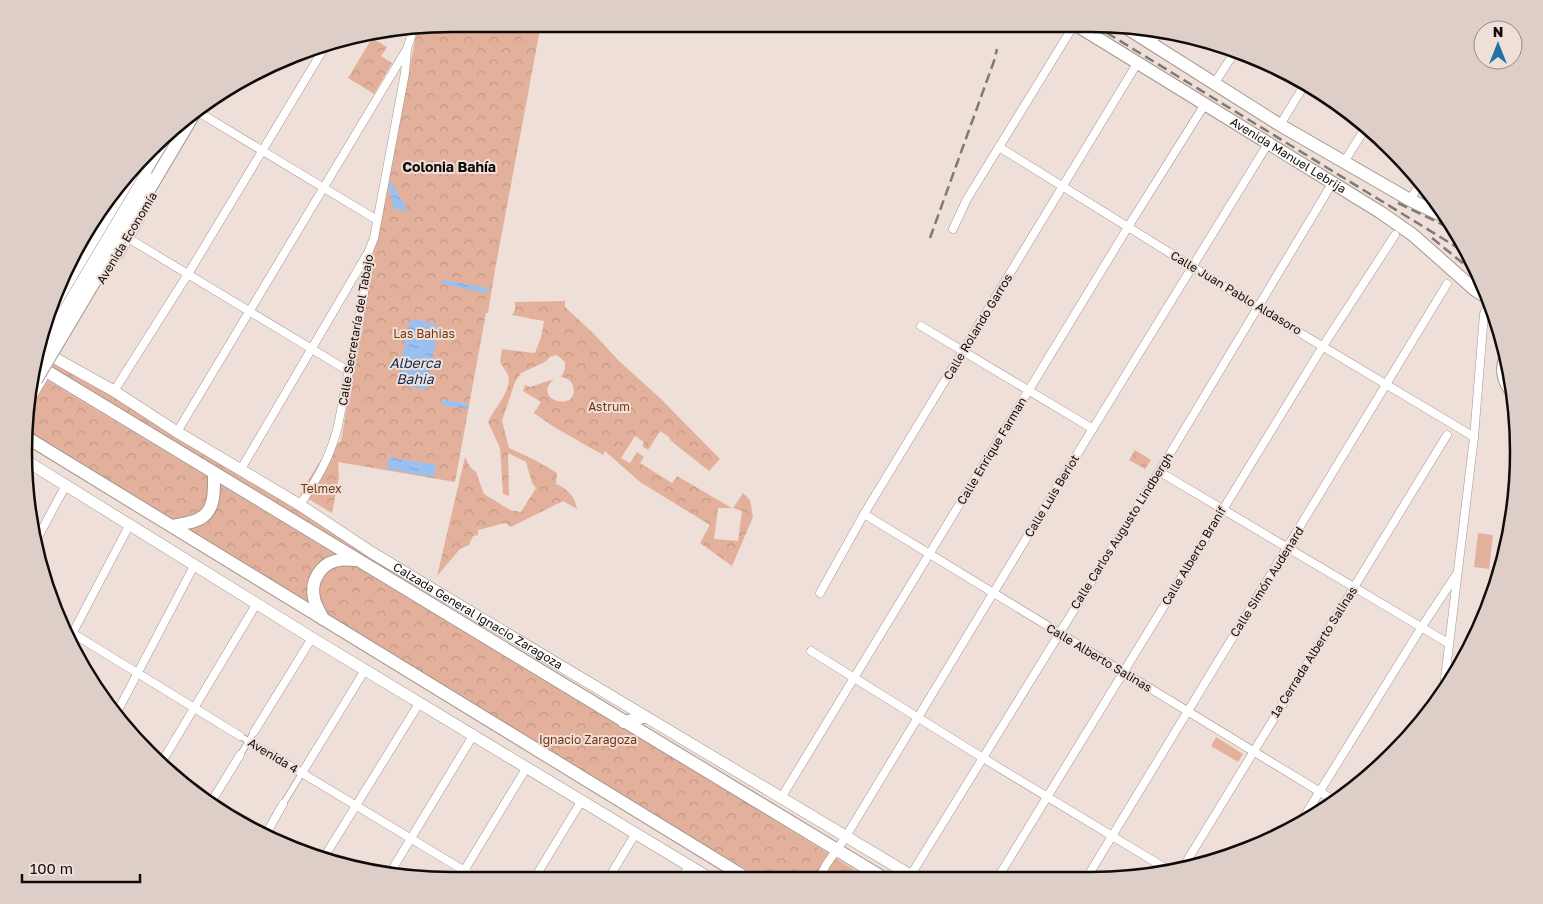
<svg xmlns="http://www.w3.org/2000/svg" width="1543" height="904" font-family="'Golos Text',sans-serif">
<style>
.green{fill:#e3b19b}
.park{fill:url(#park-crowns)}
.water{fill:url(#water-ripples)}
.lines{fill:none;stroke-linecap:round;stroke-linejoin:round}
.pedestrian-casing{stroke:#a4968f;stroke-width:7}
.minor-casing{stroke:#a4968f;stroke-width:9}
.secondary-casing{stroke:#a4968f;stroke-width:12}
.primary-casing{stroke:#a4968f;stroke-width:14}
.pedestrian{stroke:#fff;stroke-width:5.5}
.minor{stroke:#fff;stroke-width:8}
.secondary{stroke:#fff;stroke-width:11}
.primary{stroke:#fff;stroke-width:12}
.rail{stroke:#837874;stroke-width:2.5;stroke-dasharray:10 5;stroke-linecap:butt}
.secondary-bridge-casing{stroke:#a4968f;stroke-width:12;stroke-linecap:butt}
.primary-bridge-casing{stroke:#a4968f;stroke-width:14;stroke-linecap:butt}
.secondary-bridge{stroke:#fff;stroke-width:11}
.primary-bridge{stroke:#fff;stroke-width:12}
.labels{text-anchor:middle;stroke-width:4;stroke-linejoin:round;paint-order:stroke}
.street-label{font-size:12px;fill:#110c0a;stroke:#efdfd9}
.park-label{font-size:12px;fill:#78340e;stroke:#efdfd9}
.neighbourhood-label{font-size:14px;font-weight:bold;fill:#110c0a;stroke:#efdfd9}
.water-label{font-size:14px;font-style:italic;fill:#0a2d54;stroke:#efdfd9}
.rim{fill:none;stroke:#110c0a;stroke-width:2.5}
</style>
<defs>
<pattern id="park-crowns" width="20" height="18" patternUnits="userSpaceOnUse" patternTransform="scale(1.25)"><rect width="20" height="18" fill="#e3b19b"/><path d="M2 6a3 3 0 1 1 6 0M12 15a3 3 0 1 1 6 0" fill="none" stroke="#c29784"/></pattern>
<pattern id="water-ripples" width="26" height="14" patternUnits="userSpaceOnUse" patternTransform="scale(1.25)"><rect width="26" height="14" fill="#98c1f2"/><path d="M2 4q2-2 4 0t4 0M15 11q2-2 4 0t4 0" fill="none" stroke="#82a5ce"/></pattern>
</defs>
<rect width="100%" height="100%" fill="#efdfd9"/>
<g class="green">
<polygon points="1478,533 1493,535 1489,569 1474,567"/>
<polygon points="1216,737 1243,754 1238,762 1211,746"/>
</g>
<g class="park">
<polygon points="452,24 541,24 495,270 488,313 486,313 455,482 338,462 339,476 332,513 300,494 327,450 341,441 371,265 417,30"/>
<polygon points="372,38 387,47 381,56 392,63 374,94 348,78"/>
<path d="M565 301V307L593 333 618 360 661 399 720 459 709 471 671 441 669 437 660 431 648 450 642 446 644 442 635 436 621 458 630 463 637 452 644 457 640 463 672 483 677 476 732 508H718L714 539 738 541 742 511 733 508 743 493 750 500 753 517 732 566 700 543 710 525 640 482 605 451 603 455 554 427 534 413 541 402 523 391 525 385 530 387 554 379C530 401 580 413 573 386 571 380 567 378 561 377L565 369V362L557 355 550 357 545 362 521 373 515 382 502 421 509 448 535 460 557 473 556 484C567 488 576 498 577 509L563 501 511 527 505 523 478 530V535L473 536 469 545 460 549 437 576 465 457 470 467 476 472 484 494 510 510 521 512 536 488 532 483 526 462 508 453 509 496 503 494 500 448 488 422C494 409 513 389 508 375 506 371 502 366 500 361L502 349 535 353 541 337 544 321 512 315 515 310V302Z"/>
<polygon points="54,364 108,393 316,522 419,584 409,584 52,368"/>
<polygon points="45,379 375,578 626,728 869,879 763,879 668,823 312,605 26,436 32,400"/>
<polygon points="1135,450 1151,460 1145,469 1129,460"/>
</g>
<g class="water">
<polygon points="390,180 408,211 394,209 389,186"/>
<polygon points="443,280 488,288 487,293 442,284"/>
<polygon points="413,319 438,324 438,326 420,324 438,328 427,390 397,384 409,322 412,322"/>
<polygon points="443,400 468,404 468,409 442,405"/>
<polygon points="389,457 436,465 434,477 387,469"/>
</g>
<g class="lines">
<defs>
<g id="pedestrian">
<polyline points="240,736 262,749"/>
<polyline points="240,755 254,732"/>
<polyline points="283,804 302,773"/>
</g>
<g id="minor">
<polyline points="1151,44 1158,32"/>
<polyline points="1214,84 1236,50"/>
<polyline points="195,110 377,220"/>
<polyline points="1280,125 1305,84"/>
<polyline points="999,147 1257,307 1474,437"/>
<polyline points="1344,162 1366,127"/>
<polyline points="1410,200 1421,182"/>
<polyline points="953,229 967,199 1074,25"/>
<polyline points="128,238 350,372"/>
<polyline points="921,326 1093,429"/>
<polyline points="114,391 188,274 326,45"/>
<polyline points="177,432 405,52"/>
<polyline points="241,469 366,256"/>
<polyline points="1160,472 1448,643"/>
<path d="M300 505C318 477 330 458 338 426L364 293 368 253 374 238 405 73 407 49 413 30"/>
<polyline points="864,514 1335,801"/>
<polyline points="38,537 66,485"/>
<polyline points="820,593 864,514 1138,62"/>
<polyline points="69,631 240,736"/>
<polyline points="71,636 130,524"/>
<polyline points="811,651 983,758 1170,871"/>
<polyline points="1443,695 1474,437 1484,314 1488,305 1491,304"/>
<polyline points="115,716 195,564"/>
<polyline points="254,732 312,638"/>
<polyline points="262,749 478,879"/>
<polyline points="163,760 257,603"/>
<polyline points="302,773 365,670"/>
<polyline points="781,798 1128,227 1205,104"/>
<polyline points="210,804 240,755"/>
<polyline points="1299,825 1421,628 1456,575"/>
<polyline points="266,834 283,804"/>
<polyline points="323,859 420,702"/>
<polyline points="1182,869 1447,435"/>
<polyline points="390,873 474,734"/>
<polyline points="909,878 1168,457 1333,182"/>
<polyline points="459,879 527,767"/>
<polyline points="534,879 582,800"/>
<polyline points="608,879 636,833"/>
<polyline points="681,879 689,866"/>
<polyline points="819,879 826,865 845,838 1087,438 1269,142"/>
<polyline points="997,879 1323,346 1395,235"/>
<polyline points="1086,879 1447,284"/>
</g>
<g id="secondary">
<polyline points="149,168 169,135"/>
<polyline points="118,254 139,218"/>
<polyline points="44,327 148,155"/>
<path id="s1" d="M44 352 114 391 177 432 300 505 371 552 439 593 917 879"/>
<polyline points="33,393 44,374"/>
<polyline points="25,460 312,638 711,879"/>
</g>
<g id="primary">
<path id="s2" d="M1076 25 1380 212 1413 235 1475 290 1490 299"/>
<polyline points="1122,25 1280,125 1410,200 1450,219"/>
<path d="M1507 355C1499 370 1504 383 1514 395"/>
<polyline points="38,366 885,879"/>
<polyline points="26,437 748,879"/>
<path d="M172 526C180 524 192 523 199 519 216 511 214 489 214 473"/>
<path d="M323 619C320 612 315 605 314 598 310 582 320 565 335 561 342 559 348 559 355 560"/>
<polyline points="624,722 644,717"/>
</g>
</defs>
<use href="#pedestrian" class="pedestrian-casing"/>
<use href="#minor" class="minor-casing"/>
<use href="#secondary" class="secondary-casing"/>
<use href="#primary" class="primary-casing"/>
<use href="#pedestrian" class="pedestrian"/>
<use href="#minor" class="minor"/>
<use href="#secondary" class="secondary"/>
<use href="#primary" class="primary"/>
<g class="rail">
<polyline points="1094,25 1468,254"/>
<polyline points="1398,203 1456,231"/>
<polyline points="930,238 994,61 997,49"/>
<polyline points="1432,238 1465,265 1479,274"/>
</g>
<defs>
<polyline id="secondary-bridge" points="41,350 146,174"/>
<polyline id="primary-bridge" points="36,380 197,109"/>
</defs>
<use href="#secondary-bridge" class="secondary-bridge-casing"/>
<use href="#primary-bridge" class="primary-bridge-casing"/>
<use href="#secondary-bridge" class="secondary-bridge"/>
<use href="#primary-bridge" class="primary-bridge"/>
</g>
<g class="labels">
<g class="street-label">
<text dy="4" stroke="none"><textPath href="#s2" startOffset="249">Avenida Manuel Lebrija</textPath></text>
<text transform="translate(127 238) rotate(-59)" y="4">Avenida Economía</text>
<text transform="translate(1236 293) rotate(31)" y="4">Calle Juan Pablo Aldasoro</text>
<text transform="translate(978 327) rotate(-59)" y="4">Calle Rolando Garros</text>
<text transform="translate(356 330) rotate(-80)" y="4">Calle Secretaría del Tabajo</text>
<text transform="translate(992 451) rotate(-59)" y="4">Calle Enrique Farman</text>
<text transform="translate(1052 496) rotate(-59)" y="4">Calle Luis Beriot</text>
<text transform="translate(1122 531) rotate(-58)" y="4">Calle Carlos Augusto Lindbergh</text>
<text transform="translate(1194 556) rotate(-59)" y="4">Calle Alberto Branif</text>
<text transform="translate(1267 582) rotate(-58)" y="4">Calle Simón Audenard</text>
<text dy="4" stroke="none"><textPath href="#s1" startOffset="508">Calzada General Ignacio Zaragoza</textPath></text>
<text transform="translate(1314 652) rotate(-58)" y="4">1ª Cerrada Alberto Salinas</text>
<text transform="translate(1099 658) rotate(31)" y="4">Calle Alberto Salinas</text>
<text transform="translate(273 756) rotate(31)" y="4">Avenida 4</text>
</g>
<g class="park-label">
<text x="424" y="338">Las Bahias</text>
<text x="609" y="411">Astrum</text>
<text x="321" y="493">Telmex</text>
<text x="588" y="744">Ignacio Zaragoza</text>
</g>
<g class="neighbourhood-label">
<text x="449" y="172">Colonia Bahía</text>
</g>
<g class="water-label">
<text x="415" y="368">Alberca<tspan x="415" dy="16">Bahia</tspan></text>
</g>
</g>
<path d="M0 0H1543V904H0ZM452 32H1090A420 420 0 0 1 1510 452V452A420 420 0 0 1 1090 872H452A420 420 0 0 1 32 452V452A420 420 0 0 1 452 32Z" fill="#ddcec8" fill-rule="evenodd"/>
<path class="rim" d="M452 32H1090A420 420 0 0 1 1510 452V452A420 420 0 0 1 1090 872H452A420 420 0 0 1 32 452V452A420 420 0 0 1 452 32Z"/>
<g transform="translate(1498 45)"><circle r="24" fill="#efdfd9" stroke="#968b86"/>
<path d="M0-4L9 19L0 12L-9 19Z" fill="#2073a4"/>
<text y="-8" font-size="14" font-weight="bold" text-anchor="middle" fill="#110c0a">N</text>
</g>
<path d="M22 874v8h118v-8" fill="none" stroke="#110c0a" stroke-width="2.5"/>
<text x="30" y="874" font-size="15" fill="#110c0a" stroke="#efdfd9" stroke-width="4" paint-order="stroke">100 m</text>
</svg>
